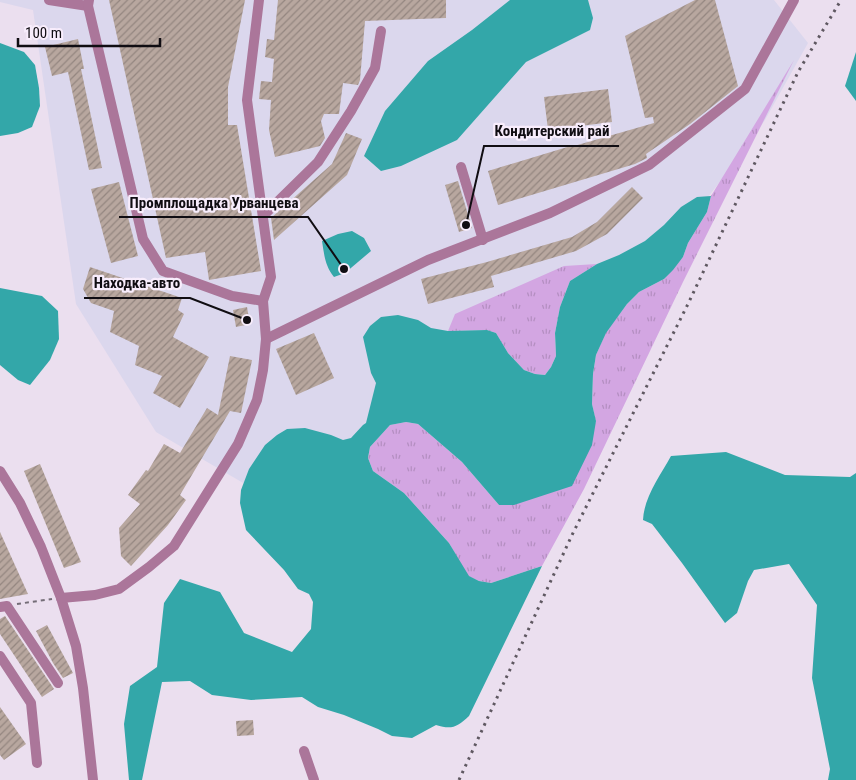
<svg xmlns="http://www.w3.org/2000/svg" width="856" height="780" font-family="'Roboto Condensed',sans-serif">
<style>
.commercial{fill:#dbd7ed}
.grass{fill:url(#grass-tufts)}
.water{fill:#33a7a9}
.building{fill:url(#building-hatch)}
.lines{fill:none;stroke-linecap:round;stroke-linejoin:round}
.path{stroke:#746d77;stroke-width:2;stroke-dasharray:4 4;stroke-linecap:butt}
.minor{stroke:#ab769a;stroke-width:10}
.rail{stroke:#5f5861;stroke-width:3;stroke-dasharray:2.5 5;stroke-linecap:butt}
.leader{fill:none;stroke:#100d12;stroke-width:2}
.callout-dot{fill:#100d12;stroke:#f8edfc;stroke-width:2}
.callout-label{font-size:15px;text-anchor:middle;font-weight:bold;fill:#100d12;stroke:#f8edfc;stroke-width:4.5;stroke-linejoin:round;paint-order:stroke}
</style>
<defs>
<pattern id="grass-tufts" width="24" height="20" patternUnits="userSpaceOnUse" patternTransform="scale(1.25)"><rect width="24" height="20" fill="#d3a6e2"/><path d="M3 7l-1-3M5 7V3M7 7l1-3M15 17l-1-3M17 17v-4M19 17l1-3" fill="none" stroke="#b48ec1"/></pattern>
<pattern id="building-hatch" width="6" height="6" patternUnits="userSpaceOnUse" patternTransform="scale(1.25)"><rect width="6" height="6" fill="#b8a79f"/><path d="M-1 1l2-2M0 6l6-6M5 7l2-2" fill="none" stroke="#948680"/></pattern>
</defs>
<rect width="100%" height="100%" fill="#ebdfef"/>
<polygon class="commercial" points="0,0 774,0 808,43 765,120 734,164 678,235 355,455 262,494 156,432 76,304 33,10 0,2"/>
<g class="grass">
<polygon points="794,60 683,282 584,489 542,566 491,583 479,581 468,576 449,543 404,493 373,471 368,458 370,447 390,425 406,422 418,424 462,462 499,505 596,422 592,404 593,374 596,355 606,332 627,304 639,292 664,279 683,257 688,243 707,212 711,196"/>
<polygon points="597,264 570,281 560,307 555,333 556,356 551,367 545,375 535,374 524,370 508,353 496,333 487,330 448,331 455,314 564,266"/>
</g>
<g class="water">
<polygon points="510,0 588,0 593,18 590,30 526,62 457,140 401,166 381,171 364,156 385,111 428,61 472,30"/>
<polygon points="0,43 24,52 35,65 39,88 40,106 32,127 18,133 0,136"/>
<polygon points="856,52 856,101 845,86"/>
<path d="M711 196 707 212 688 243 683 257 673 270 664 279 639 292 627 304 606 333 596 355 593 374 592 404 596 421 592 445 572 486 514 505H499L462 462 418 424 406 422 390 425 370 447 368 458 373 471 404 493 449 543 469 576 479 581 491 583 542 566 469 716C457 727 452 730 436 725L412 738 392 736 378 729 344 715 318 707 302 697 251 700 212 695 190 681 162 682 142 780H129L124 724 130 686 157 667 164 603 180 579 220 592 244 633 292 652 311 629 313 602 309 594 298 589 284 570 246 530 240 503 241 490 249 469 265 445 277 435 287 429 305 428 331 435 343 440 351 438 363 425 366 423 376 383 371 373 363 337 370 326 381 317 398 315 418 320 431 328 448 331 487 330 496 333 508 353 524 370 535 374 545 375 551 367 556 356 555 333 560 307 570 281 597 264 619 255 645 241 664 225 681 207 697 197Z"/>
<path d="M352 231 364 238 371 251 345 273 334 277C325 266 324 254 322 241L338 234Z"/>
<polygon points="0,288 42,296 58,311 59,339 50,360 30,385 18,380 0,365"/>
<path d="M726 452 785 475 850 477 856 473V780H828L830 769 812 678 817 605 789 564 754 570 748 581 737 613 725 623 682 563 652 524 643 520C644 497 660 476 671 456Z"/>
</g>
<g class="building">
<polygon points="109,0 245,0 228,87 228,125 237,125 261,271 209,280 205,252 166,258"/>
<polygon points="278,0 446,0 446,18 365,21 360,80 358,85 343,83 339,114 324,114 321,121 325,138 320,146 275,157 269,130 271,100 259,99 261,81 272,82 274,59 265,57 267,39 274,40"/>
<polygon points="695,0 715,0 738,86 690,124 646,154 647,158 635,164 498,205 488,171 574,145 574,146 654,123 653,117 645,118 625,36"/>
<polygon points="78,39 84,69 81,69 102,168 89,170 68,72 52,76 45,47"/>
<polygon points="608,89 612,122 548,130 544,97"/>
<polygon points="346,133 362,139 347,175 274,240 271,218 332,164"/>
<polygon points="458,181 472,228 459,232 445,185"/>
<polygon points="119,182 138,256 111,263 91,189"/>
<polygon points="632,187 643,198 607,234 576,251 491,276 494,287 428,304 421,279 487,262 572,237 597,222"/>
<polygon points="90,267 182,298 178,310 184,314 173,337 209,357 180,408 153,393 162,376 135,365 139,346 110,332 114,311 91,303 83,289"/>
<polygon points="247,307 250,324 236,327 233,310"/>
<polygon points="314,333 334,378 296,395 276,349"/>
<polygon points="230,356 252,360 241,413 230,411 180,495 186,500 168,525 131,566 121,556 119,528 140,504 128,495 146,470 148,471 164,444 180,453 207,408 218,415"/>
<polygon points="40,464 81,562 64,568 24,471"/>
<polygon points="0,532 28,594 0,599"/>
<polygon points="5,616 54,689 42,697 0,634 0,619"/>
<polygon points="47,625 73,673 63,678 53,663 36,631"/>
<polygon points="0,707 26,744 4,760 0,755"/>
<polygon points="253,720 254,735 237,736 236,721"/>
</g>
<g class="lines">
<polyline class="path" points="17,604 52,599"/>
<g class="minor">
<polyline points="49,0 88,6"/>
<polyline points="89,0 88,6 143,239 163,271 232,296 263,301"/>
<polyline points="461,167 483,240"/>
<polyline points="263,216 318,162 351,111 375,68 381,31"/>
<polyline points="266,339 428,260 550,213 649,165 745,89 794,0"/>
<polyline points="0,471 20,503 41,547 61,598 76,646 83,688 93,780"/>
<polyline points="61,598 95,595 119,589 149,567 174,546 238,444 257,400 263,370 266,339 263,301 271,277 247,100 259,0"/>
<polyline points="0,607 7,606 58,683"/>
<polyline points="0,656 31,703 37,763"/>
<polyline points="304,751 314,780"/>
</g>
<polyline class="rail" points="459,780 572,535 688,304 798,72 841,0"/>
</g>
<path class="leader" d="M466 225L484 146H619M344 269L308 217H119M247 320L190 298H84"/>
<g class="callout-dot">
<circle cx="466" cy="225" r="5"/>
<circle cx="344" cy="269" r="5"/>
<circle cx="247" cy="320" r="5"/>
</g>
<g class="callout-label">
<text x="552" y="136">Кондитерский рай</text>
<text x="214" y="208">Промплощадка Урванцева</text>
<text x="137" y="288">Находка-авто</text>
</g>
<path d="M18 38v8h142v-8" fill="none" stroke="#100d12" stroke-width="2.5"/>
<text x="25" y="38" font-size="15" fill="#100d12" stroke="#f8edfc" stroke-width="4" paint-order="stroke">100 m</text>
</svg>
